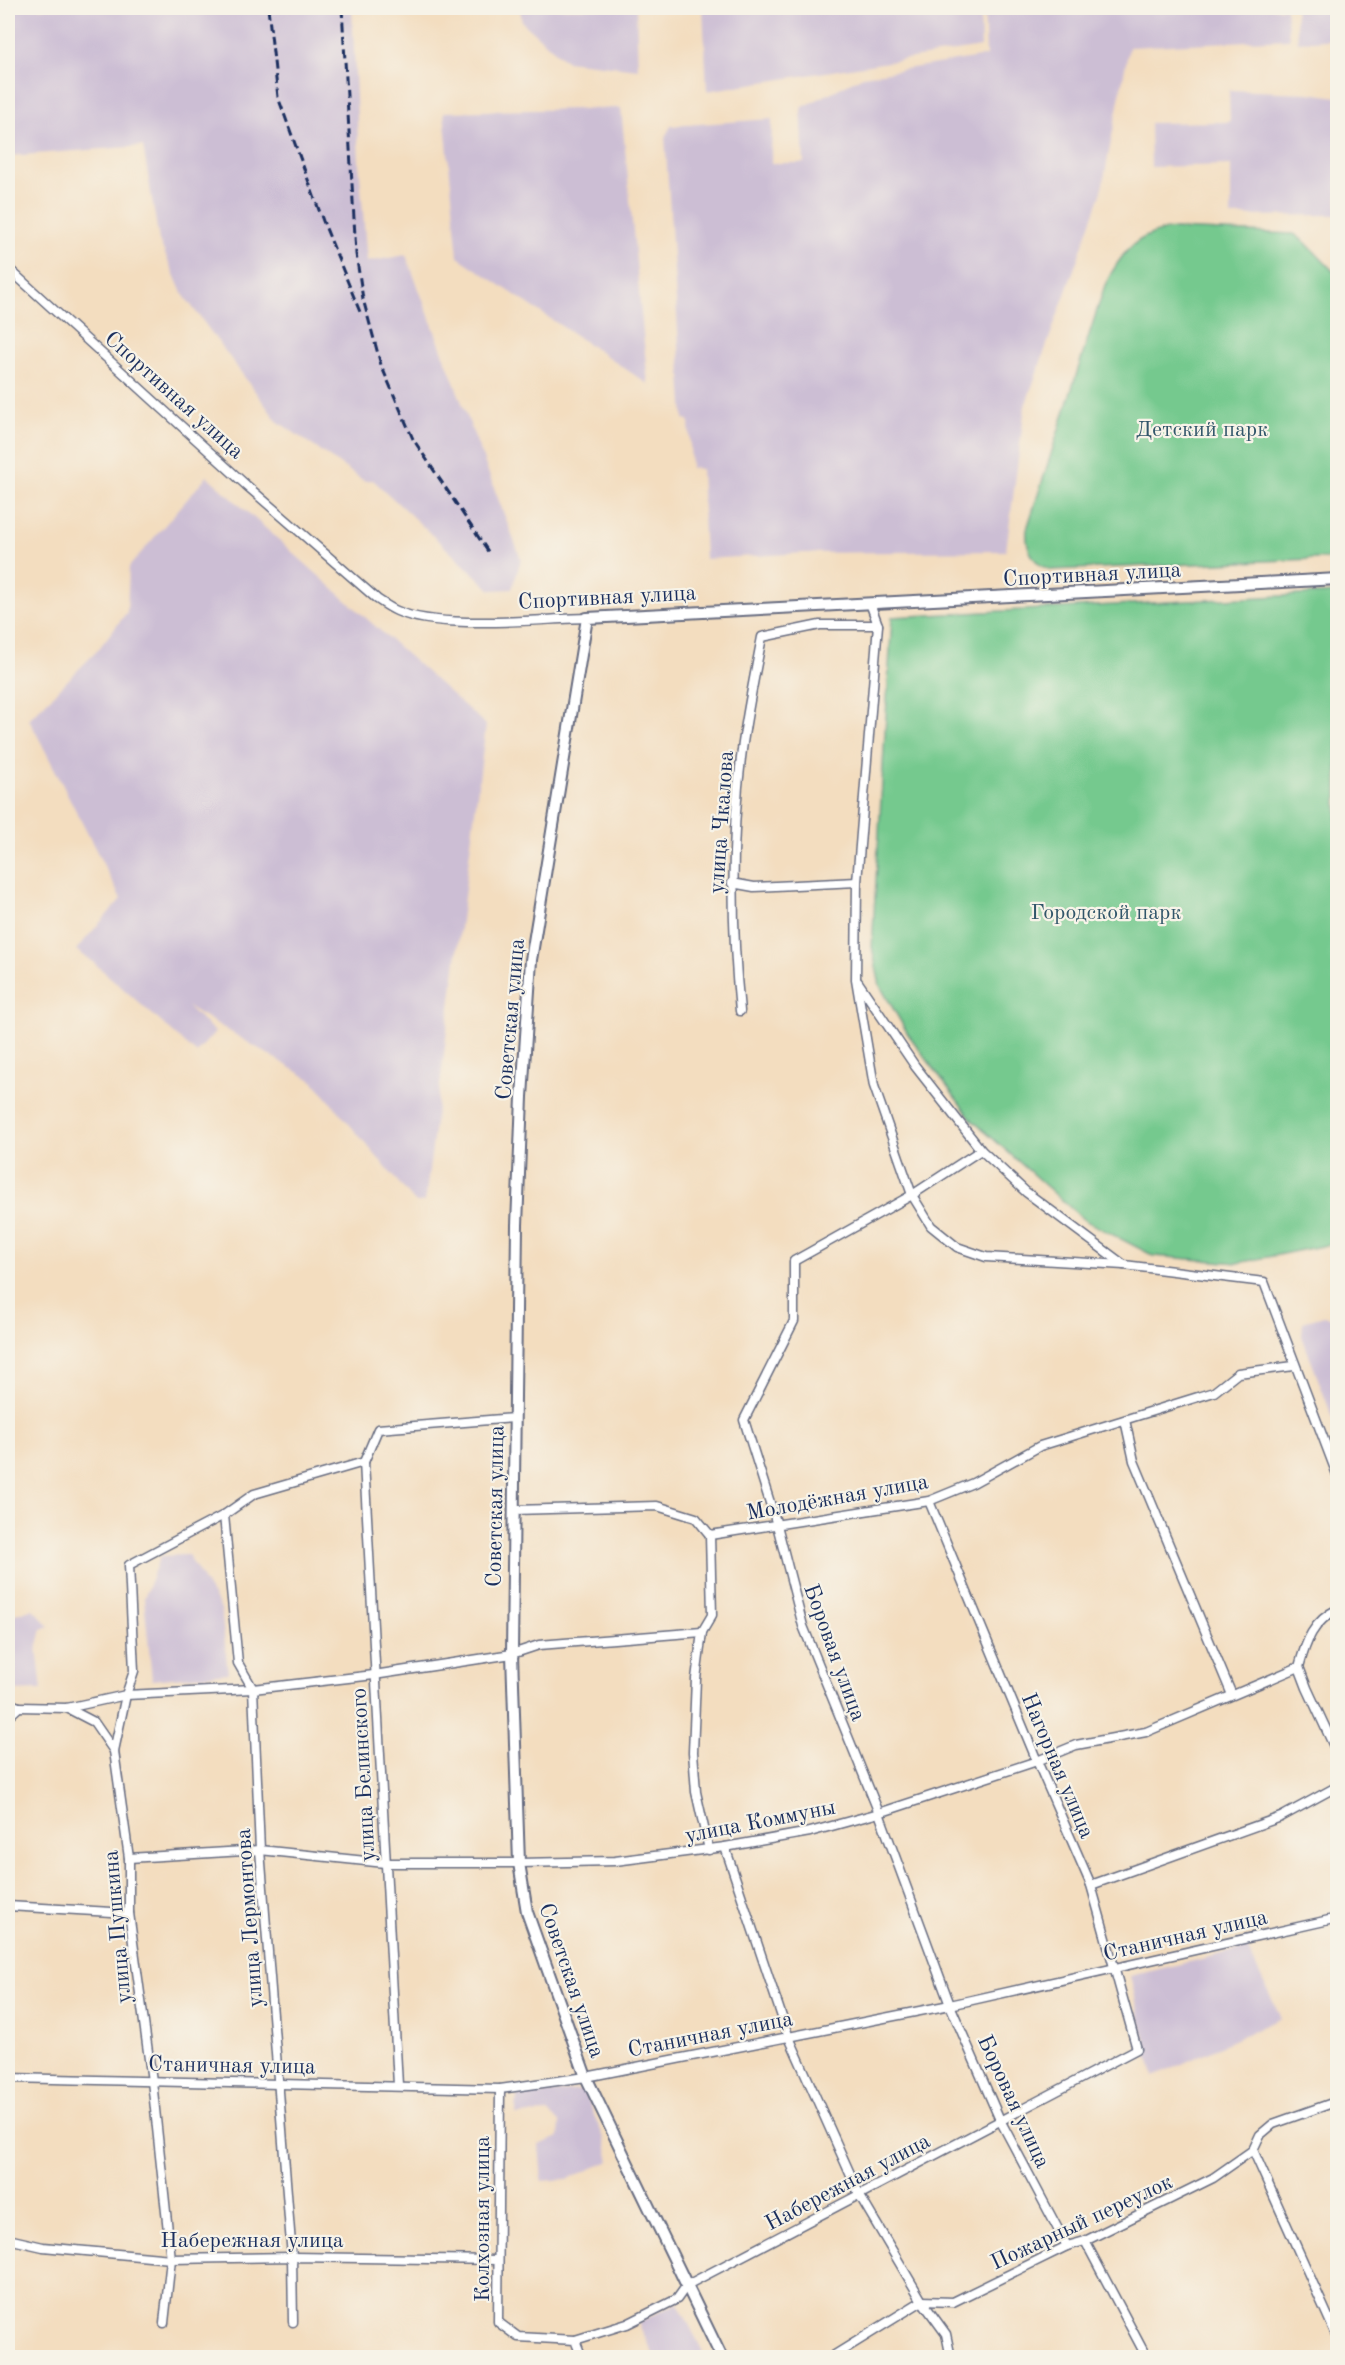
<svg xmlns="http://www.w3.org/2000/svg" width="1345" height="2365" font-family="'Old Standard TT',serif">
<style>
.industrial{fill:#ccbed4}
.green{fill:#74c98e;stroke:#487c76;stroke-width:1.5}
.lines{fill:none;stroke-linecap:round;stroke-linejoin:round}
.minor-casing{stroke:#676c80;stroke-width:11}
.tertiary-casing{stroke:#676c80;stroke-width:14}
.minor{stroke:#fff;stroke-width:8}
.tertiary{stroke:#fff;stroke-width:10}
.rail{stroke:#1b2f5e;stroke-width:3;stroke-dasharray:9 4.5;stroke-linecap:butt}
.labels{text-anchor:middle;stroke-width:4.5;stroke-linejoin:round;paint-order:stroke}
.street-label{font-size:22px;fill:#1b2f5e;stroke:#f7f3e8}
.park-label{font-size:22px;fill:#31566a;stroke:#f7f3e8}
</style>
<rect width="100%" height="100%" fill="#f7f3e8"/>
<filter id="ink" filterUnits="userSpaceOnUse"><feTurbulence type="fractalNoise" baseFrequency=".0167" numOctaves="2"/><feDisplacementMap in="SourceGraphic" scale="12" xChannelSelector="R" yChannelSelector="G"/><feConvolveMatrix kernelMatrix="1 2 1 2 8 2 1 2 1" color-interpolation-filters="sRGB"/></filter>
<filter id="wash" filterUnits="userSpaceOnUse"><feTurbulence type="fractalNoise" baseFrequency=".008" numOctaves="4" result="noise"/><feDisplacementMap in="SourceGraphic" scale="24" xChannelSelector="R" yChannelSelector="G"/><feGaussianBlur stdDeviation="1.35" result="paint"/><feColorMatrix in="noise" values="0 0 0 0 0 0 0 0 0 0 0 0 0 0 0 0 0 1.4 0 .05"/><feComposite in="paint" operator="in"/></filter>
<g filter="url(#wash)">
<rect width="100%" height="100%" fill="#f3ddbf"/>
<g class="industrial">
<polygon points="8,8 352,8 359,162 367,262 406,255 521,559 512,589 491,590 373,480 364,481 277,421 182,293 159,240 143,146 8,156"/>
<polygon points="520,8 636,8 638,69 566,61 522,22"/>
<polygon points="703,8 980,8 981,47 707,91"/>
<polygon points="984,8 1286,8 1289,39 1129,47 1101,194 1025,406 1006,551 805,553 705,559 701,469 691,468 689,420 684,419 665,137 671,126 772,119 771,163 804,163 801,108 863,76 986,56"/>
<polygon points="1295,8 1337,8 1337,39 1298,42"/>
<polygon points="1229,90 1309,93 1337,97 1337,215 1231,216 1231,165 1151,167 1150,123 1230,122"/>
<polygon points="621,108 648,384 458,257 444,112"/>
<polygon points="207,476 486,725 425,1202 415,1202 313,1081 187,1006 215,1032 196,1053 94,963 76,950 121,899 29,719 97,651 127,612 129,567"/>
<polygon points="1324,1316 1337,1319 1337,1430 1302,1336 1303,1322"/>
<polygon points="188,1555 221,1609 228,1673 152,1680 144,1598 160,1556"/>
<polygon points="33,1609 49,1626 42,1629 37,1649 42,1690 8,1691 8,1616"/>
<polygon points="1247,1948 1281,2018 1154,2077 1130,1976"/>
<polygon points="583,2090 605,2140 610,2161 567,2179 542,2181 539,2145 559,2137 560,2122 549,2113 516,2115 517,2095"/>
<polygon points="678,2303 703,2352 693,2357 655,2357 638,2323"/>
</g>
<g class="green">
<path d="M1175 229 1294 234 1305 242 1337 275V558L1051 570C1033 565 1025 547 1027 529L1105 285C1121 253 1137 232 1175 229Z"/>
<polygon points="1337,593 1337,1243 1238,1263 1154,1256 1084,1220 972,1120 908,1034 880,986 872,947 892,617"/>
</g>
</g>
<g filter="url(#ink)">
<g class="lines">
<defs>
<g id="minor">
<path d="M8 268 246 485 377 599C383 603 390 608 397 611 440 630 538 619 587 618"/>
<polyline points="870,603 878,625 857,882 856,979 874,1086 912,1195 931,1226 957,1247 986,1257 1124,1265"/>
<polyline points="732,883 754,887 857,882"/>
<polyline points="858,982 915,1066 981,1150 1026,1192 1124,1265 1264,1282 1338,1477"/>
<path d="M740 1011C731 924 731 836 742 750 747 712 755 674 762 637L820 625H878"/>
<polyline points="981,1150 912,1195 794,1261 794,1321 744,1420 777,1525 803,1626 879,1813 950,2005 1000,2120 1067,2246"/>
<polyline points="1125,1420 1134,1461 1232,1695"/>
<polyline points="364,1462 398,2085"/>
<polyline points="514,1510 657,1506 696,1518 710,1535"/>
<polyline points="224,1515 238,1663 253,1689 260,1850 292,2257 293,2322"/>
<polyline points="710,1535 929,1501 973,1483 1040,1446 1214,1392 1238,1373 1294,1366"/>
<polyline points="1299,1667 1307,1688 1338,1755"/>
<polyline points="8,1703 19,1707 8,1717"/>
<polyline points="19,1707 67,1708 126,1695 253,1689 374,1675 512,1654 539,1645 702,1632"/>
<polyline points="67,1708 94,1722 114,1751"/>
<polyline points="725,1847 788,2035 860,2196 922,2301 946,2334 951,2358"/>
<polyline points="709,1850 696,1792 693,1752 696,1679 702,1632 712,1615 710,1535"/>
<path d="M129 1858 260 1850 385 1863H519L615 1861 725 1847 810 1832 879 1813 1037 1761 1076 1745 1146 1732 1299 1667C1306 1641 1313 1621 1338 1609"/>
<polyline points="1091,1885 1281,1817 1338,1786"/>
<polyline points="8,1906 129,1913"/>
<polyline points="8,2078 500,2089 586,2077 950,2005 1338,1918"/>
<polyline points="500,2089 498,2322 518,2337 575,2340 582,2358"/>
<polyline points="1253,2150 1338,2339"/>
<polyline points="8,2239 43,2247 171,2259 292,2257 498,2260"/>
<polyline points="1085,2241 1147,2358"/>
<polyline points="164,2323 171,2259 152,2081 129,1913 129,1858 114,1751 126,1695 134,1671 129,1565 224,1515 254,1494 364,1462 378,1429 514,1418"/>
<polyline points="575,2340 627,2324 677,2299 687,2285 1137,2049 1091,1885 1037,1761 929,1501"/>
<polyline points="830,2358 922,2301 953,2302 1067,2246 1085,2241 1213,2178 1253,2150 1260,2135 1273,2124 1338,2101"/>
</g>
<polyline id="tertiary" points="722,2358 586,2077 527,1912 519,1863 512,1654 517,1225 522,1097 531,960 587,618 1338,579"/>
</defs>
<use href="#minor" class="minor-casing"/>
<use href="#tertiary" class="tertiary-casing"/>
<use href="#minor" class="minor"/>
<use href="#tertiary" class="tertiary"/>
<g class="rail">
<polyline points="268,8 278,97 323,221 360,312"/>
<polyline points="342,8 356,254 363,299 381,365 413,439 489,553"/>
</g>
</g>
</g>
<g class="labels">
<g class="street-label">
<text transform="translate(175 394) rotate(42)" y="8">Спортивная улица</text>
<text transform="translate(1092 573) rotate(-3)" y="8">Спортивная улица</text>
<text transform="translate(607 596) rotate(-3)" y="8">Спортивная улица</text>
<text transform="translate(720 822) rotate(-86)" y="8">улица Чкалова</text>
<text transform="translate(509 1019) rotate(-85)" y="8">Советская улица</text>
<text transform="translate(837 1496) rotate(-10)" y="8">Молодёжная улица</text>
<text transform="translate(494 1506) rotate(-89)" y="8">Советская улица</text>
<text transform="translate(836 1652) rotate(70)" y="8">Боровая улица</text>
<text transform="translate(1059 1765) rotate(67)" y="8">Нагорная улица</text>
<text transform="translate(362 1775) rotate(-93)" y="8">улица Белинского</text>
<text transform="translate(760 1820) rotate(-11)" y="8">улица Коммуны</text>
<text transform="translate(248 1918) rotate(-94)" y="8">улица Лермонтова</text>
<text transform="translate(116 1927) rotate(-95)" y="8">улица Пушкина</text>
<text transform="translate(1185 1934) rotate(-13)" y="8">Станичная улица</text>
<text transform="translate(573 1980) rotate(71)" y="8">Советская улица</text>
<text transform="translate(710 2033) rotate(-11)" y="8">Станичная улица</text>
<text transform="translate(232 2064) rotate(1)" y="8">Станичная улица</text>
<text transform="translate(1015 2101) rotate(65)" y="8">Боровая улица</text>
<text transform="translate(847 2181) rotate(-28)" y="8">Набережная улица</text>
<text transform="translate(481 2219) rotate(-90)" y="8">Колхозная улица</text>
<text transform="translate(1081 2221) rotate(-25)" y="8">Пожарный переулок</text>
<text x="252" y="2247">Набережная улица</text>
</g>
<g class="park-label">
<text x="1202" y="436">Детский парк</text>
<text x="1106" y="919">Городской парк</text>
</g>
</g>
<rect width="1345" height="2365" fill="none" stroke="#f7f3e8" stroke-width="30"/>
</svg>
